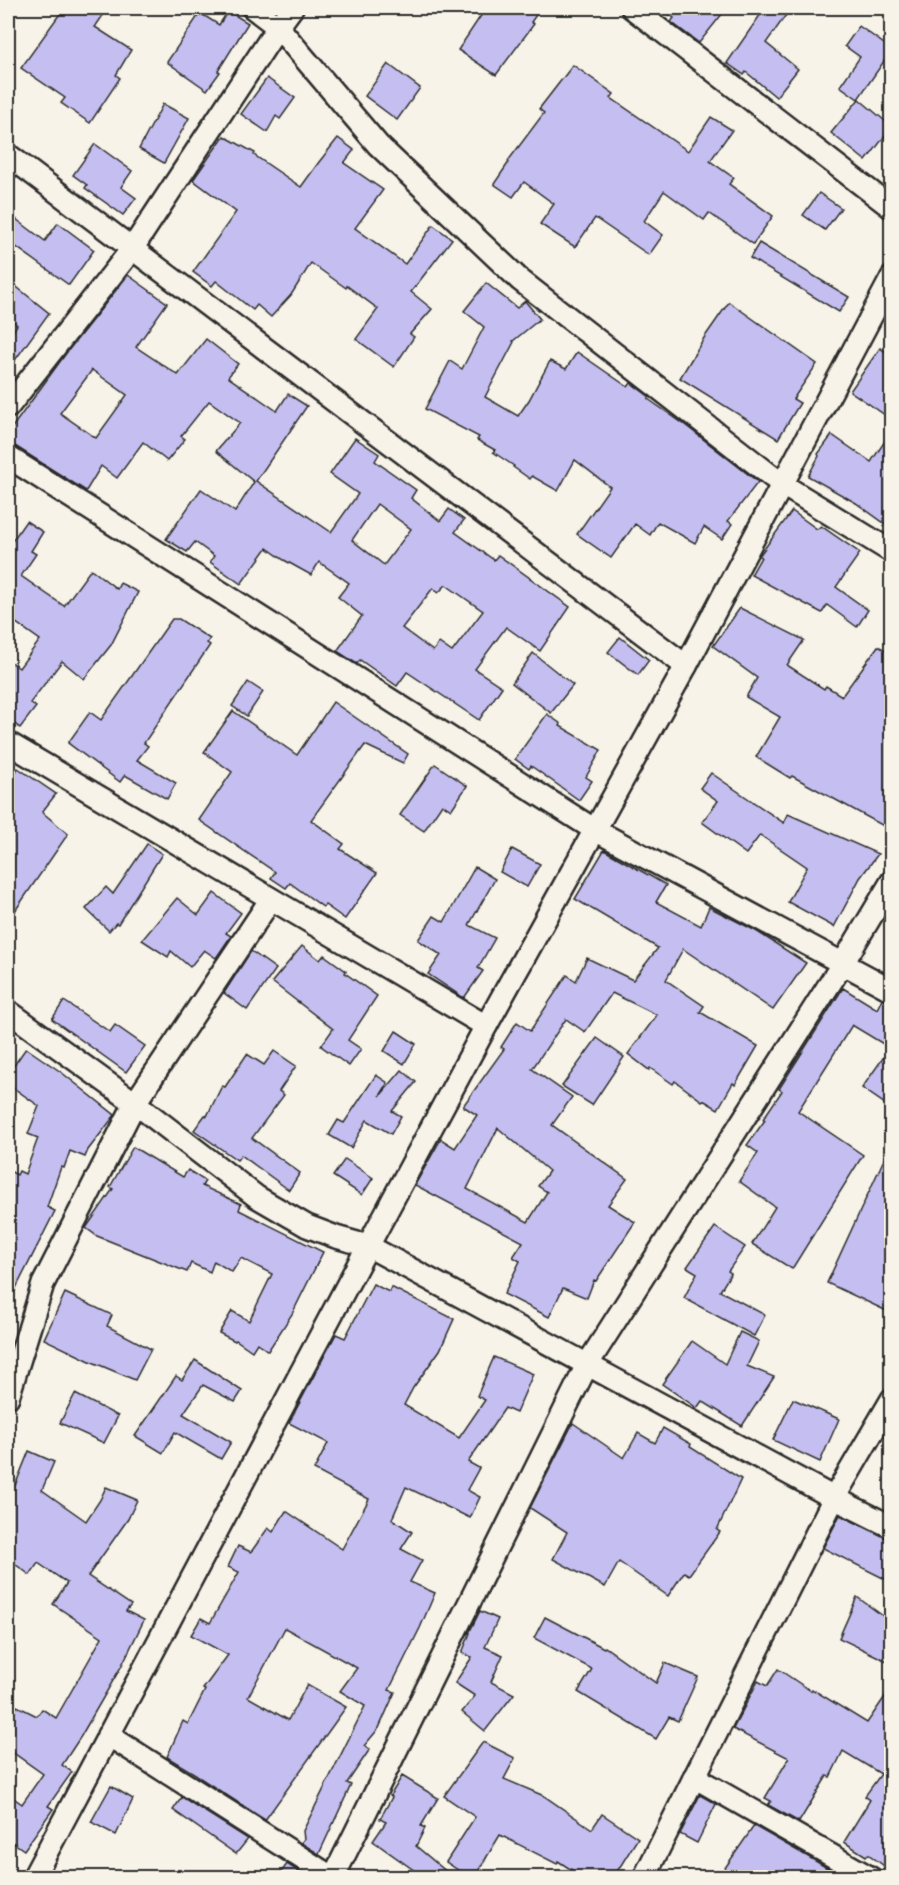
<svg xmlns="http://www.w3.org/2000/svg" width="899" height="1885" font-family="Caveat,sans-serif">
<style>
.building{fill:#c5bff1;stroke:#2b2b2b;stroke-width:1.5;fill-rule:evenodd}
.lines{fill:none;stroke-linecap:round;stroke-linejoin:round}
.street-casing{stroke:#2b2b2b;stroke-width:26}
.street{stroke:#f7f3e8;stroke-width:21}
</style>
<rect width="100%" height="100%" fill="#f7f3e8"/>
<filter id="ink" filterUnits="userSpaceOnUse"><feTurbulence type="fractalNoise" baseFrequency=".0167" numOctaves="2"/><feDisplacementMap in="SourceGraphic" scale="12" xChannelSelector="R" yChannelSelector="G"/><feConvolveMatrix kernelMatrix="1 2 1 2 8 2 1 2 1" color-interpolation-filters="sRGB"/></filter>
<g filter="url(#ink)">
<g class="building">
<polygon points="64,8 108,8 95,27 131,50 116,75 120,78 90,123 61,103 65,98 21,68"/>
<polygon points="486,8 541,8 531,22 534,24 496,75 458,50"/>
<polygon points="659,8 727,8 699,43 671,22 674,18"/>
<polygon points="765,8 791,8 766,43 798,69 776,97 746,72 744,75 727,63"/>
<polygon points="228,11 248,23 218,71 220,72 207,90 167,62 200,13 219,25"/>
<polygon points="859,26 891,49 891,51 858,99 840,86 860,57 845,46"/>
<polygon points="388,64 420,88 397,120 365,96"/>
<polygon points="573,65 614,94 611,98 688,151 711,117 732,130 710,161 734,178 729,184 773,216 753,244 709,213 704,220 664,191 644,221 663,235 649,255 595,218 575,247 540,224 554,204 524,182 513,197 494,184 509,162 508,161 544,113 539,109"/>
<polygon points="267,78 295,98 280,119 276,116 267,132 241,114"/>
<polygon points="859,99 891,126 891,128 866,161 831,133"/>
<polygon points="163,104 189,118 164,163 139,149"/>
<polygon points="224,136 255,153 254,155 301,187 319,162 338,138 354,150 344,163 383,190 355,228 405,264 433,225 452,239 411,292 432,309 410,334 414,337 394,367 356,339 378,309 347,286 346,288 311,263 291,295 271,317 257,305 253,310 216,281 212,286 193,272 236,212 193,180"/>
<polygon points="95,144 132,171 121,187 136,198 123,215 85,188 87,185 73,175"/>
<polygon points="819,193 841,208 825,230 803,215"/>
<polygon points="8,213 45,241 58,223 94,250 69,285 8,241"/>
<polygon points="759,243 849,297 839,312 750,258"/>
<path d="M128 275 167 303 136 347 178 375 206 339 238 364 228 377 277 411 288 394 307 406 256 481 331 532 358 494 330 474 355 438 379 454 375 461 416 490 411 498 440 521 449 509 464 520 455 532 494 560 498 555 570 607 540 651 506 627 475 669 502 687 479 720 407 672 397 686 360 660 357 664 337 651 362 616 338 597 349 583 319 562 311 575 284 560 267 548 241 584 210 562 214 556 195 542 187 552 166 539 201 489 235 512 254 482 216 451 240 423 209 401 181 436 185 439 167 461 143 442 117 478 101 466 86 491 15 446 8 444V433L67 352ZM92 370 127 395 96 438 60 413ZM377 504 411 529 384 565 352 540ZM446 585 483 611 452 652 439 643 433 651 402 628 433 588 438 593Z"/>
<polygon points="8,280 49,313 8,370 8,339 17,325 8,317"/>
<polygon points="486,283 517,308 525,301 540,319 513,341 514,342 485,397 518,416 529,400 550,361 566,369 577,352 628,387 631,383 650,397 648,399 685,425 758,482 728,521 732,524 722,539 704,527 695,543 658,522 650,535 635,524 611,558 577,534 610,487 575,460 558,491 532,476 530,479 513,467 514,466 493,452 495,450 477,440 479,437 425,409 450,361 462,369 484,327 464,311"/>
<polygon points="729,302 817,364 793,399 800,403 778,439 680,378 704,338"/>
<polygon points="880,348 891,355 891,419 850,391"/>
<polygon points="891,432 891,528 856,503 808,476 819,456 818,454 832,435 871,462"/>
<polygon points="792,511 817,529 821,526 860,553 836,587 868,610 857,627 827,605 822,613 751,575 761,557 759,556"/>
<polygon points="26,521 43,532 31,551 36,554 21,576 64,606 91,569 117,589 120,583 138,592 111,645 84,679 62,661 30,703 36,707 20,728 8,719 8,660 19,668 40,640 8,617 8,547"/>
<polygon points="740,608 804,640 787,665 824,689 826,686 842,696 878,646 891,653 891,830 792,776 790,778 756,757 780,717 746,697 757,678 713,646"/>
<polygon points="172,619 179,619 210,639 207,643 210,645 144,743 148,746 137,760 176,783 167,799 125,775 120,782 68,743 90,712 101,720"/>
<polygon points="620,637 649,660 638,675 608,652"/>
<polygon points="533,653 573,685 551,713 512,683"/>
<polygon points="248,682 263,692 247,716 232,706"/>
<polygon points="333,702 408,754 403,763 365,745 311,820 344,844 340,849 377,873 345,919 325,905 323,907 290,883 286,888 271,878 275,872 199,820 232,772 204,752 233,711 297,755"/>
<polygon points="547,714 561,724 560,726 601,750 586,777 592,781 579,800 531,766 529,769 515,759"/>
<polygon points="435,764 467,786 451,810 442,804 424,831 400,815"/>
<polygon points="18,768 56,794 42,812 68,834 8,921 8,783"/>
<polygon points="711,773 784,823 788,814 878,854 860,878 834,927 788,902 807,867 760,835 746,854 702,822 718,801 700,788"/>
<polygon points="147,844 162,854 118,924 116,923 109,931 86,909 106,887 113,894"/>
<polygon points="512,849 540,864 527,887 500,872"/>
<path d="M604 850 666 885 656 902 701 926 709 907 756 931 806 963 773 1010 683 949 666 980 704 1006 700 1012 758 1046 735 1085 733 1083 718 1109 703 1100 702 1101 675 1081 673 1084 650 1068 649 1070 628 1054 657 1015 612 993 585 1032 566 1019 532 1069 572 1097 552 1125 627 1179 608 1205 635 1222 596 1281 594 1280 587 1298 563 1288 549 1317 504 1294 520 1261 513 1257 523 1242 415 1185 441 1139 455 1148 477 1115 463 1106 504 1049 501 1047 517 1022 530 1031 567 975 576 981 587 958 633 980 658 948 575 899ZM498 1128 549 1171 538 1186 547 1192 528 1222 467 1189Z"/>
<polygon points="475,867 495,879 469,925 495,938 478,968 483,971 464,998 428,974 441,955 418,940 434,916 444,922"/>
<polygon points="214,893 241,913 226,933 231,936 216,958 204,950 190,967 171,951 168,957 142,940 177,898 198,915"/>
<polygon points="302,946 320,960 324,955 346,971 345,973 377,996 348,1040 361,1049 349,1066 321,1046 333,1029 272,982"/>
<polygon points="251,951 276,969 247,1010 224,993"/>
<polygon points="843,988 877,1009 882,999 891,1003 891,1108 862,1088 890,1048 852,1025 798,1111 863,1155 792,1269 752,1244 775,1207 739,1181 758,1153 747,1145 765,1120 763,1119 782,1091 779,1089"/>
<polygon points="64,1001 110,1032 115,1025 145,1046 126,1072 52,1019"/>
<polygon points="396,1031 416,1044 404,1064 384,1051"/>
<polygon points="597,1038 624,1057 592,1105 562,1086"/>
<polygon points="26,1048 61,1072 115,1115 88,1150 85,1157 70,1151 64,1168 61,1167 47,1207 55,1211 8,1304 8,1170 17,1175 19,1171 25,1174 38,1138 28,1134 39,1106 8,1084 8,1074"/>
<polygon points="274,1051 296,1066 279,1091 284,1095 252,1138 300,1173 289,1190 241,1155 237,1160 194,1130 205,1115 207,1116 222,1086 225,1087 247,1054 264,1065"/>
<polygon points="402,1070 416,1082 392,1111 401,1116 391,1134 367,1120 351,1148 329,1135 338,1120 344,1123 376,1075 388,1083 380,1096"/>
<polygon points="891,1144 891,1313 827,1283"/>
<polygon points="133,1147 183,1177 188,1170 205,1181 202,1186 241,1204 239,1210 323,1252 292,1314 268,1351 257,1343 252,1351 236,1340 235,1341 219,1333 232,1311 249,1321 272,1274 241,1258 232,1272 214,1261 210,1272 191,1263 187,1272 97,1236 86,1228 113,1189 110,1187"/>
<polygon points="345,1159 373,1178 362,1195 333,1176"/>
<polygon points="715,1227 745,1247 728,1271 731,1273 720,1291 765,1315 754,1336 684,1298 697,1273 687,1267"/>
<polygon points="373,1284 389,1292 391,1287 454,1319 440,1350 413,1388 404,1405 459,1438 485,1400 477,1396 494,1357 533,1374 516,1413 505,1408 468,1462 479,1468 467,1490 480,1497 470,1518 406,1487 392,1519 412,1532 401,1549 422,1560 410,1582 435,1593 420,1628 389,1690 395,1692 379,1728 364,1746 370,1749 347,1783 351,1785 319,1854 301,1843 304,1839 303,1831 365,1706 340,1691 357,1668 285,1628 248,1697 288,1720 307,1685 346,1707 265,1820 197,1776 197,1775 167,1757 183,1721 188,1724 205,1690 203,1689 228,1655 191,1635 201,1618 210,1623 239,1572 228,1567 238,1546 251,1552 268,1528 273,1532 286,1511 342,1549 369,1499 314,1470 328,1443 289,1423 336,1334 345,1338"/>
<polygon points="65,1293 112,1315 107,1326 151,1349 135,1380 90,1361 44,1339"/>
<polygon points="740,1332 759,1341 747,1366 774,1377 742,1426 702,1401 697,1408 662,1384 692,1341 725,1364"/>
<polygon points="195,1360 242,1391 235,1402 203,1385 183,1414 231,1442 221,1459 175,1432 163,1453 135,1436 176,1376 182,1380"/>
<polygon points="75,1394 118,1416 104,1443 60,1423"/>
<polygon points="793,1399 839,1419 820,1462 773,1440"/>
<polygon points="573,1423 624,1458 638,1433 655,1443 663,1428 691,1444 690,1447 741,1479 717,1530 720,1532 689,1575 684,1572 668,1596 619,1562 605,1587 553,1559 567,1532 530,1508"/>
<polygon points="29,1451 54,1462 42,1490 86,1521 100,1500 106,1487 137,1500 128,1519 88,1576 131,1605 126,1611 144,1620 121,1667 81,1736 62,1765 72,1772 48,1806 53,1809 24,1850 8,1839 8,1794 22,1804 43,1774 8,1749 8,1723 17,1706 37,1716 42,1709 56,1718 102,1637 53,1604 67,1583 38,1563 30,1575 8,1559 8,1503"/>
<polygon points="840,1515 891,1540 891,1582 823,1548"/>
<polygon points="857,1597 891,1622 891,1663 839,1638"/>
<polygon points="480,1611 498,1619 485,1647 503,1655 491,1682 514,1694 485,1731 462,1712 475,1696 455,1683 472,1657 462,1653 470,1633 469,1633"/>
<polygon points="545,1617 604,1648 605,1647 656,1683 665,1663 698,1677 678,1721 669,1717 656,1739 578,1692 592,1669 534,1638"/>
<polygon points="778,1669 811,1691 812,1689 867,1723 891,1688 891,1871 868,1854 866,1856 844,1842 870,1800 865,1796 881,1774 843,1751 830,1777 827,1776 799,1822 768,1805 771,1801 765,1798 789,1758 733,1729 758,1681 767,1686"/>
<polygon points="483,1742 515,1758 504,1779 544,1796 592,1829 602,1814 638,1838 613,1878 584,1878 558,1861 557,1864 500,1835 474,1878 470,1878 446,1862 475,1817 444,1796"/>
<polygon points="402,1776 438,1798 421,1826 425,1828 416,1846 454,1878 425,1878 373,1841 386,1822 380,1819 392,1797 390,1796"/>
<polygon points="111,1786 133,1799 116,1835 91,1822"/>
<polygon points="700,1795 716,1804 697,1843 680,1834"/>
<polygon points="182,1797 248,1839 236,1854 173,1810"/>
<polygon points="754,1826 812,1859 844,1878 718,1878"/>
<polygon points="287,1864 307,1877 307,1878 277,1878"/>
</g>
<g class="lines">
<defs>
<g id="street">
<polyline points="253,8 278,27 378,145 520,280 783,485 892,552"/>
<polyline points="632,8 892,208"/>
<polyline points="8,155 686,666"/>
<polyline points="8,407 132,249 278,27 292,8"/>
<polyline points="8,457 595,830 892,990"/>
<polyline points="8,743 486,1026"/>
<polyline points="8,1011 135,1103 257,1197 307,1226 336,1237 368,1246 834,1498 892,1527"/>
<polyline points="8,1397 43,1284 135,1103 271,899"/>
<polyline points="108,1735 333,1878"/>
<polyline points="694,1777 871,1878"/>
<polyline points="33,1878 368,1246 486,1026 686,666 892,277"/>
<polyline points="333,1878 587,1365 843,963 892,881"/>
<polyline points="644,1878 834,1498 892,1399"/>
</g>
</defs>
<use href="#street" class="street-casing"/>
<use href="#street" class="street"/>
</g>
</g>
<rect width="899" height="1885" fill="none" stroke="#f7f3e8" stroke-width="30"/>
<rect x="15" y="15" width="869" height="1855" fill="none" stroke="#2b2b2b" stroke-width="2" filter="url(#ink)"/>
</svg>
